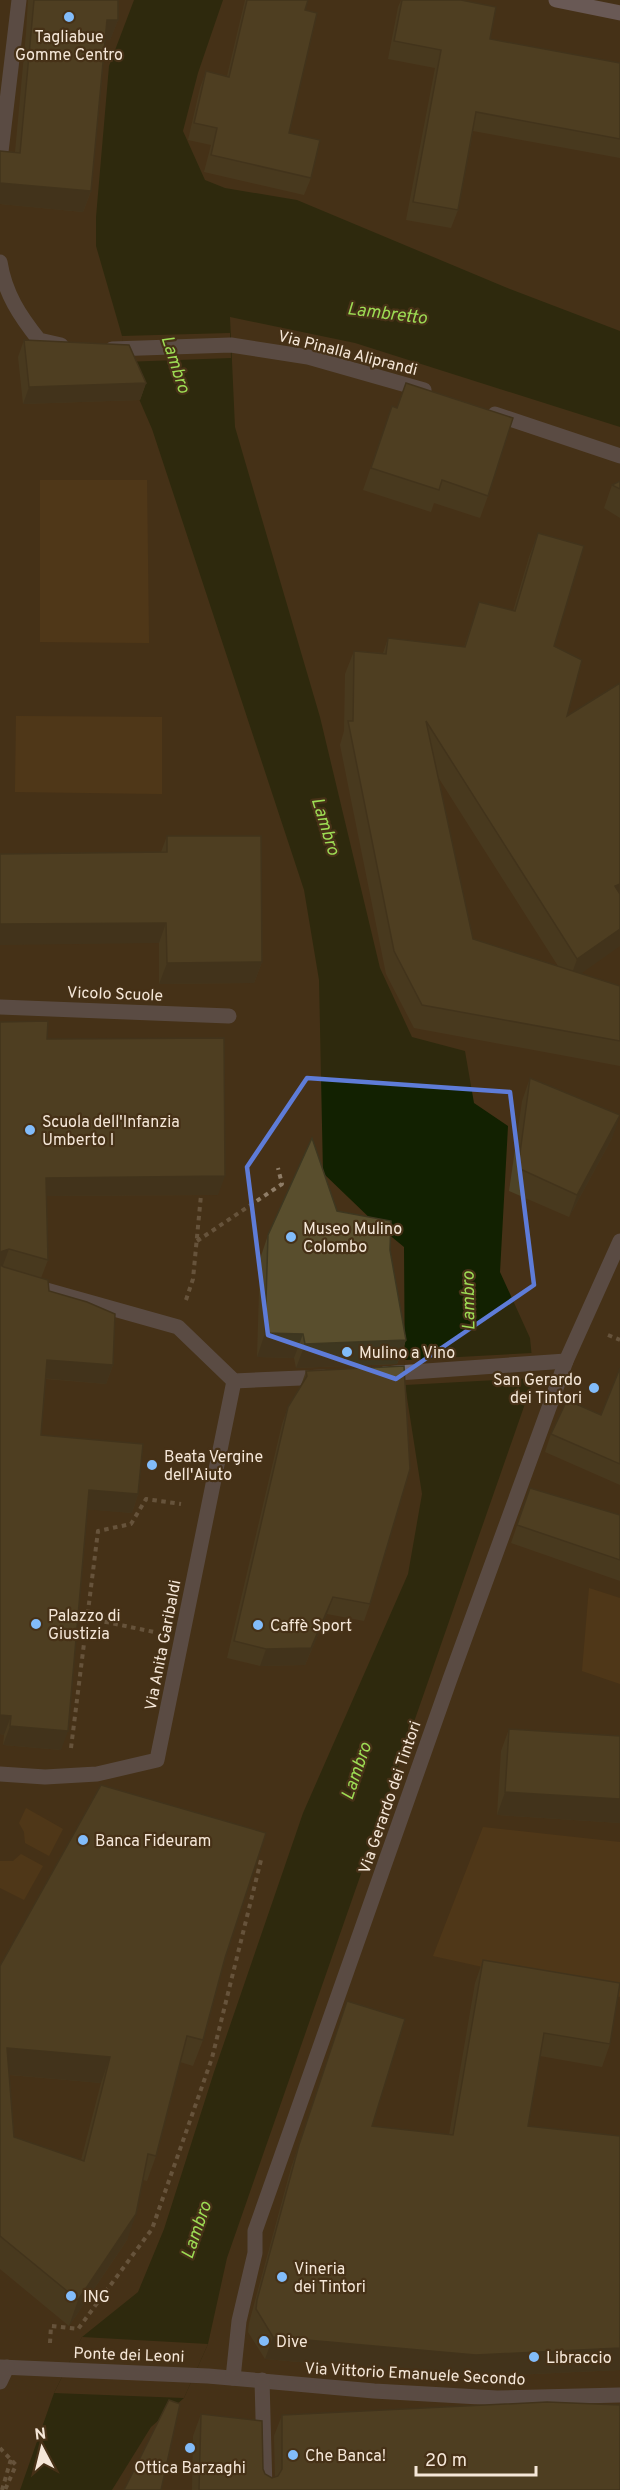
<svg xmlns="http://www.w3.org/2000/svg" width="620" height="2490" font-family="Overpass,sans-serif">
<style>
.green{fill:#5c3f19}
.water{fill:#122101}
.pier{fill:#463117}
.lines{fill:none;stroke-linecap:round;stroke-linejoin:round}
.path{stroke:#8f7d67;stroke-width:4;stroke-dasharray:4.5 4.5;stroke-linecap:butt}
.street{stroke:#736c79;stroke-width:15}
.secondary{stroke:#95899f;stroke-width:15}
.wall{fill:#4d4327;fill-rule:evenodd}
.shaded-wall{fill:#3e3720}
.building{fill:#594e2d;stroke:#3e3720;stroke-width:1.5;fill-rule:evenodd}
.marked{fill:none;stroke:#5e7cd8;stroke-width:4.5;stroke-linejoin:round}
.poi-dot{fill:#82bcfa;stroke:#463117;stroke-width:2}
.labels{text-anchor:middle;stroke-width:4.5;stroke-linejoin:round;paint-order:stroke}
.poi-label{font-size:16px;fill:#f5e7d8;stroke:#463117;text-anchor:start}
.street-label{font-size:16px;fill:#f5e7d8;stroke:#463117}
.water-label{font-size:18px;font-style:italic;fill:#9ddc54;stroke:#463117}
</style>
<rect width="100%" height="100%" fill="#463117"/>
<g class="green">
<polygon points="40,480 147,480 149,643 40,642"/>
<polygon points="16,716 162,717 162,794 15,792"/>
<polygon points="589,1588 620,1598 620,1684 582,1671"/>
<polygon points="26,1808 63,1829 49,1856 25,1843 24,1832 19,1823"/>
<polygon points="483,1827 620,1842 620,1997 433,1956"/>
<polygon points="21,1854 43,1866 24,1900 0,1888 0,1861 13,1861"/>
</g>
<polygon class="water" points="134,0 223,0 198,73 183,131 205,180 225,188 297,200 505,287 620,331 620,427 355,343 230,317 235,427 320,717 380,968 412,1037 465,1051 474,1103 508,1126 500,1272 530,1338 534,1378 227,2258 208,2344 184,2398 151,2427 112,2490 20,2490 54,2393 82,2337 138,2292 164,2229 214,2072 303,1813 408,1574 422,1494 405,1385 404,1247 376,1224 323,1173 319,980 304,890 152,429 123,362 122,336 96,246 96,217 109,66"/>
<g class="pier">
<polygon points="230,333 231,358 123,362 122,336"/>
<polygon points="533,1353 534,1378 405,1385 404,1360"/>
<polygon points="82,2337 208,2344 184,2398 54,2393"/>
</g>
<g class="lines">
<g class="path">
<polyline points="197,1241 282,1184 278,1168"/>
<polyline points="186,1300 193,1279 201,1195"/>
<polyline points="608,1335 620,1340"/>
<polyline points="87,1618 154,1632"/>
<polyline points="71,1748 98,1531 131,1524 146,1499 181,1504"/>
<polyline points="50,2343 51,2326 78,2329 152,2229 212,2058 262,1856"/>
<polyline points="0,2448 16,2465 5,2490"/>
<polyline points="2,2490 11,2459"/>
</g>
<g class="street">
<polyline points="0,160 19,0"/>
<path d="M0 262C5 294 20 316 39 340L61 345"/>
<polyline points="112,349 231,345 308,357 424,390"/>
<polyline points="495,414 620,456"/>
<polyline points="0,1007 229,1016"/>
<polyline points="0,1277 178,1327 234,1381 324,1377"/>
<polyline points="384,1374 566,1361"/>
<polyline points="0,1774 45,1777 97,1774 157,1760 234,1381"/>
<polyline points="0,2367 208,2376 374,2391 497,2398 620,2395"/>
<polyline points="233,2378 239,2321 255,2253 255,2231 450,1679 566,1361 620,1241"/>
<polyline points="262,2380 265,2490"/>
<polyline points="0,2382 7,2367"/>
</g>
<polyline class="secondary" points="556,0 620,13"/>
</g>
<g class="wall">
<polygon points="28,0 118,0 118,20 110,40 105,40 91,191 83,212 0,204 0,151 15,152 26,33"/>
<polygon points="245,0 308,0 305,10 289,133 311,178 304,195 204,172 211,145 188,140 200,88 206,71 227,76"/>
<polygon points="401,0 461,0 490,39 620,63 620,158 473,131 458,210 451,228 406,220 435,68 388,59 398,7"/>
<polygon points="24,340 146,383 140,400 23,404 18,357"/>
<polygon points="392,406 488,496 480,518 434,503 431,512 363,490"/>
<polygon points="620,481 620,518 604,508 612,485"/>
<path d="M538 533 554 646 567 716 581 974 620 986V1066L414 1028 386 974 340 745 344 731 345 674 354 651 383 653 388 638 464 647 479 602 513 611 529 557ZM438 777 558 966 473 939Z"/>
<polygon points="167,836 262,962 254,983 159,984 159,943 161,852"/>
<polygon points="0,1022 47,1039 218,1195 46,1196 48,1260 41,1278 49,1291 113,1365 106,1384 46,1379 41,1435 138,1494 132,1513 87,1509 61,1750 3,1745 4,1735 0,1734"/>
<polygon points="530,1078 612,1138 569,1217 509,1191 522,1101"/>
<polygon points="337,1211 390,1250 406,1340 397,1364 296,1368 294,1358 257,1357 260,1259 268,1235"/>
<polygon points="620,1368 620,1485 545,1452 551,1434 601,1415"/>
<polygon points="306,1371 370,1604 364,1621 327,1614 305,1665 260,1666 227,1658 282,1424 288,1407 300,1388"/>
<polygon points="530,1488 620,1515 620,1581 511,1543"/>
<polygon points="509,1729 620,1736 620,1823 497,1815 501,1751"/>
<path d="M225 1958 203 2040 193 2066 180 2062 156 2156 147 2181 143 2180 127 2240 69 2326 0 2269V1966ZM9 2075 101 2083 81 2160 14 2137Z"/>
<polygon points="483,1960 610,2044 602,2067 540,2056 528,2126 620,2136 620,2370 468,2377 265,2359 248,2332 249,2323 291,2168 347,2001 372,2126 449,2135 475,1983"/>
<polygon points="201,2414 263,2469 265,2474 272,2478 275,2478 274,2436 282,2415 620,2490 192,2490 193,2436"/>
</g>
<g class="shaded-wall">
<polygon points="107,20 118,20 110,40 99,40"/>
<polygon points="0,183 91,191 83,212 0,204"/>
<polygon points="146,383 140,400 23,404 29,387"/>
<polygon points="620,884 620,903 615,886"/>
<polygon points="166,923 159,943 0,945 0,924"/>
<polygon points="620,929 620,946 569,982 577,959"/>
<polygon points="262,962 254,983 159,984 167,963"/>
<polygon points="620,1116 612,1138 569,1217 577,1195"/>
<polygon points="225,1176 218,1195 39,1196 46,1178"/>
<polygon points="9,1249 2,1268 0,1268 0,1252"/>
<polygon points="265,1333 303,1334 294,1358 257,1357"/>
<polygon points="406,1340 397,1364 296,1368 305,1344"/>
<polygon points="47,1360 113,1365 106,1384 41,1378"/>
<polygon points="89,1490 138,1494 132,1513 82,1509"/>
<polygon points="333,1597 327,1614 305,1665 260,1666 266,1649"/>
<polygon points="0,1715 11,1716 4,1735 0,1734"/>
<polygon points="10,1726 68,1731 61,1750 3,1745"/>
<polygon points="505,1792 620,1799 620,1823 497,1815"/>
<polygon points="7,2048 110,2057 101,2083 0,2074"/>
<polygon points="136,2214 127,2240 69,2326 78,2300"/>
<polygon points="273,2337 620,2348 620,2370 468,2377 265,2359"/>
</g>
<g class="building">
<polygon points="34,0 118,0 118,20 107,20 91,191 0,183 0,151 20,153"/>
<polygon points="247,0 308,0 305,10 317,13 289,133 320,140 311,178 211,155 217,128 194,123 206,71 229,77"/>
<polygon points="402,0 461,0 496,7 490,39 620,63 620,139 476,112 458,210 413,202 441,50 394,41"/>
<polygon points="24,340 129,345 146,383 29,387"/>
<polygon points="406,383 513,418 488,496 442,480 439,490 371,468 392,406 397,408"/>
<polygon points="620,481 620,489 612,485"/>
<polygon points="538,533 584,546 554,646 582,660 567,716 620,683 620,884 615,886 620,894 620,929 577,959 426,721 473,939 620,986 620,1041 422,1005 394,951 348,721 353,721 354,651 386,654 388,638 465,647 479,602 515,611"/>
<polygon points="167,836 261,836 262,962 167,963 166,923 0,924 0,854 167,852"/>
<polygon points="48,1021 47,1039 224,1038 225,1176 46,1178 48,1260 9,1249 0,1252 0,1022"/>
<polygon points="530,1078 620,1115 577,1195 518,1168"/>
<polygon points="312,1138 337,1211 391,1221 390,1250 406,1340 305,1344 303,1334 265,1333 268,1235"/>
<polygon points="0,1265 4,1267 48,1280 49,1291 87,1302 115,1314 113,1365 47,1360 41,1435 143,1444 138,1494 89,1490 68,1731 10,1726 11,1716 0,1715"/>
<polygon points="404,1366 410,1469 370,1604 333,1597 311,1648 266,1649 234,1641 288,1407 307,1376 306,1371"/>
<polygon points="620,1368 620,1464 551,1434 567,1400 601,1415"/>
<polygon points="530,1488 620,1515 620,1560 517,1525"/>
<polygon points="509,1729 620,1736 620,1799 505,1792"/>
<path d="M101 1785 266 1833 225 1958 203 2040 187 2036 156 2156 148 2154 136 2214 78 2300 0 2236V1966ZM7 2048 110 2057 84 2161 14 2137Z"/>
<polygon points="483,1960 620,1983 610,2044 544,2033 528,2126 620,2136 620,2348 476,2355 273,2337 256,2309 257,2300 299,2145 347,2001 405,2019 372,2126 453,2135"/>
<polygon points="169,2400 180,2404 161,2490 124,2490"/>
<polygon points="547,2402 620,2405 620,2490 199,2490 201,2414 262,2421 263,2469 265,2474 272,2478 278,2476 282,2469 282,2415"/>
</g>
<path d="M0 0H620V2490H0ZM307 1078 510 1092 534 1285 396 1379 268 1335 247 1167Z" fill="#463117" fill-opacity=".55" fill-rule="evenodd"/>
<path class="marked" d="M307 1078 510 1092 534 1285 396 1379 268 1335 247 1167Z"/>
<g class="poi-dot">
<circle cx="69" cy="17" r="6"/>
<circle cx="30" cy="1130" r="6"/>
<circle cx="291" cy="1237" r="6"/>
<circle cx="347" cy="1352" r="6"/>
<circle cx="594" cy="1388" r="6"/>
<circle cx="152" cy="1465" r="6"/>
<circle cx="36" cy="1624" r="6"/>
<circle cx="258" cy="1625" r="6"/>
<circle cx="83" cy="1840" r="6"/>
<circle cx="282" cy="2277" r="6"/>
<circle cx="71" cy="2296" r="6"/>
<circle cx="264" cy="2341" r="6"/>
<circle cx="534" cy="2357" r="6"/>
<circle cx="190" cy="2448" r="6"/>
<circle cx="293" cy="2455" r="6"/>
</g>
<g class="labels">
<g class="poi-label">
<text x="69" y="42" text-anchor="middle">Tagliabue<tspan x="69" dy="18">Gomme Centro</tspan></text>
<text x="42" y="1127">Scuola dell'Infanzia<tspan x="42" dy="18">Umberto I</tspan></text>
<text x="303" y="1234">Museo Mulino<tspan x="303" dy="18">Colombo</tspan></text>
<text x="359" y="1358">Mulino a Vino</text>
<text x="582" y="1385" text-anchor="end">San Gerardo<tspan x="582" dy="18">dei Tintori</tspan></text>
<text x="164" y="1462">Beata Vergine<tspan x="164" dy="18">dell'Aiuto</tspan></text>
<text x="48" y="1621">Palazzo di<tspan x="48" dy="18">Giustizia</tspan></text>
<text x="270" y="1631">Caffè Sport</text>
<text x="95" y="1846">Banca Fideuram</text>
<text x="294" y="2274">Vineria<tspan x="294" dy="18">dei Tintori</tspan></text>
<text x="83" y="2302">ING</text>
<text x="276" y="2347">Dive</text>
<text x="546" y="2363">Libraccio</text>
<text x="305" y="2461">Che Banca!</text>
<text x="190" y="2473" text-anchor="middle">Ottica Barzaghi</text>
</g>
<g class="street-label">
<text transform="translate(348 352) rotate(14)" y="6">Via Pinalla Aliprandi</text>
<text transform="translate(115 993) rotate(2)" y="6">Vicolo Scuole</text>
<text transform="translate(162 1645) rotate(-79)" y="6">Via Anita Garibaldi</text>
<text transform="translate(389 1797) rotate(-71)" y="6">Via Gerardo dei Tintori</text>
<text transform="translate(129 2354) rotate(2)" y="6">Ponte dei Leoni</text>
<text transform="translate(415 2373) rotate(3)" y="6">Via Vittorio Emanuele Secondo</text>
</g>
<g class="water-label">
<text transform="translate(387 313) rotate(7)" y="6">Lambretto</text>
<text transform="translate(176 364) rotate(72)" y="6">Lambro</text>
<text transform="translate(326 826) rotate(73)" y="6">Lambro</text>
<text transform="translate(468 1301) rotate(-91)" y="6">Lambro</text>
<text transform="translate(356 1771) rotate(-71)" y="6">Lambro</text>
<text transform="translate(196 2230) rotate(-71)" y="6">Lambro</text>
</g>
</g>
<g transform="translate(42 2448) rotate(353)" stroke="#463117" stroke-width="4.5" paint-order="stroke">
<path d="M0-4.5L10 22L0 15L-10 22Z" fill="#f5e7d8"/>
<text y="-9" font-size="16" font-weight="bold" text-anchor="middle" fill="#f5e7d8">N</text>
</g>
<path d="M416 2466v9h120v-9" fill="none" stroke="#f5e7d8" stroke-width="3"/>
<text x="425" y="2466" font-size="18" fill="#f5e7d8" stroke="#463117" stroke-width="4.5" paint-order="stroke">20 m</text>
</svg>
